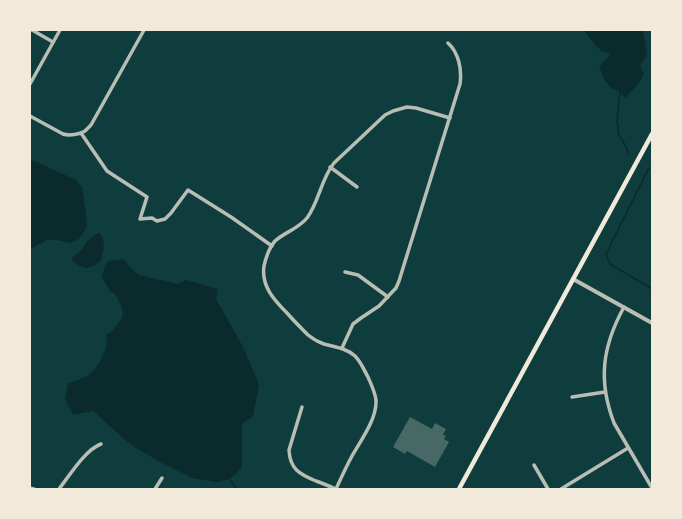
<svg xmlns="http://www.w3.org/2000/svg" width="682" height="519" font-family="'Space Grotesk',sans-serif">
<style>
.water{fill:#0a2a2b}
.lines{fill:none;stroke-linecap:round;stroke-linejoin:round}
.stream{stroke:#0a2a2b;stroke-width:1.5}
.building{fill:#486865}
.minor{stroke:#b8beb3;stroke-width:3.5}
.tertiary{stroke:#b8beb3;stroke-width:4}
.secondary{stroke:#f1e9da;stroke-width:4.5}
</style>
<rect width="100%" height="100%" fill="#0f3d3e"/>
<g class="water">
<polygon points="584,30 643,30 647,54 640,66 644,74 639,83 625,98 620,91 612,89 605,81 599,66 609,57 609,53 603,52 597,47 585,32"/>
<polygon points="30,159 76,180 82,187 86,213 87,227 79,239 71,243 56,240 47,240 34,247 30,251"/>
<path d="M98 233H100L103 238 104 247 101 261 93 266 86 268 80 266 72 261V258C75 255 79 253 82 250 83 248 84 246 85 244 89 239 93 236 98 233Z"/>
<path d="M123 259 133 270 139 275 178 284 186 280 218 289 216 299 243 347 259 384 253 416 242 424V467L235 475 229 479 217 482 192 478 162 463 136 448 124 439 93 411 73 415 65 399 68 383C88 378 94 374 103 355 104 352 107 348 107 343 107 340 106 337 106 334L111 332 122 318 123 311 118 299 114 293H111L110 290 108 288 102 277 104 269 108 261Z"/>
</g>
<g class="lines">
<g class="stream">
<polyline points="620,91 617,121 619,135 624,143 629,154"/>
<polyline points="649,168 606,254 610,264 652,289"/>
<polyline points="229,479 237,489"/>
</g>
</g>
<polygon class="building" points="410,417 432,429 435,423 446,429 443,435 446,436 444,439 449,442 435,467 407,451 405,454 393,447"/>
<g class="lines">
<g class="minor">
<polyline points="32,30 53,42"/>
<polyline points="30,84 60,30"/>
<path d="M30 116 63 134C69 136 74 135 81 133L107 171 147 197 140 219 152 218 157 221 165 219 171 213 188 190 231 217 272 246"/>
<polyline points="81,133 85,131 91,125 144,30"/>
<polyline points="330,167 357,187"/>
<polyline points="345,272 358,275 388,297"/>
<path d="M624 307C602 347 598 381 614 423L652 488"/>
<path d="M342 348 353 324 361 318 379 306 396 288 399 281 460 84C462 70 459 53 448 43"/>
<polyline points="572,397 605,392"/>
<path d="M302 407 289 450C290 469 299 474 316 481 322 483 329 486 336 489"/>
<polyline points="534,465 548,489"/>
<polyline points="30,488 34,489"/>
<path d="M59 489C70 475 85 450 101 444"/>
<polyline points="155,489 162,478"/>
<path d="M336 489C341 478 346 467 352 456 361 440 377 419 376 400 375 392 371 384 368 377 364 370 361 362 355 356 346 348 335 347 324 344 318 342 313 339 308 335 301 328 294 321 287 313 274 300 261 286 264 266 266 257 269 248 275 241 285 232 298 229 307 218 319 202 321 179 334 163L385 115 393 111 407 107 416 108 450 118"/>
<polyline points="561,489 628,448"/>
</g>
<polyline class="tertiary" points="573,279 652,323"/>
<polyline class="secondary" points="459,489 652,134"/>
</g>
<rect width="682" height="519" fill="none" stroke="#f1e9da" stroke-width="62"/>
</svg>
